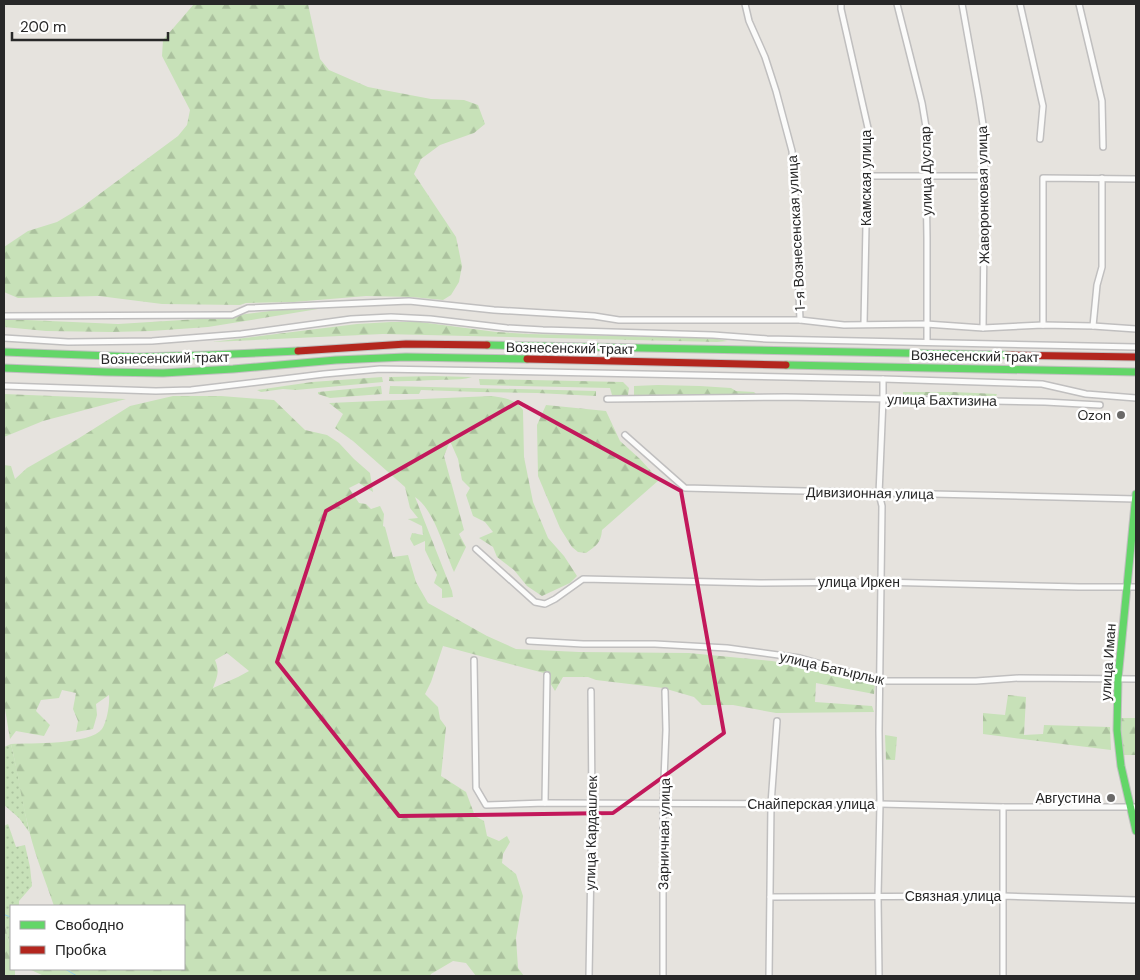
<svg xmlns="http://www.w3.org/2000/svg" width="1140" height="980" font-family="'DM Sans',sans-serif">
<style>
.grass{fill:url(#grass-dots)}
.forest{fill:url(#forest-firs);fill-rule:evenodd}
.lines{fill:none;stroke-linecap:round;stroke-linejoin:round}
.stream{stroke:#95cde5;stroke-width:1}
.street-casing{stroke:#c0bfbf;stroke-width:8}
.fast-casing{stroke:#c0bfbf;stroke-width:9}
.jam-casing{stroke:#c0bfbf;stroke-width:9}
.street{stroke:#fbfbfa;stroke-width:5}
.fast{stroke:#63d668;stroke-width:7}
.jam{stroke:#b3261e;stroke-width:7}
.marked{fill:none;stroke:#c2185b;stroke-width:4;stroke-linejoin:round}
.poi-dot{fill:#6a6968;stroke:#fff;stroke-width:2}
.labels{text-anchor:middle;stroke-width:5;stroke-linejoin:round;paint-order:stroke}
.street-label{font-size:14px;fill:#282828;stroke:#fff}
.poi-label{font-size:14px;fill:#282828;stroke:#fff;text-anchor:end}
</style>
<defs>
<pattern id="grass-dots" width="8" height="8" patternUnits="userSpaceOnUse" patternTransform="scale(1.25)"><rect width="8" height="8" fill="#c7e1b8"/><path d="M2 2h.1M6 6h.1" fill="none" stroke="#abc19e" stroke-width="1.8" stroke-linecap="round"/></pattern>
<pattern id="forest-firs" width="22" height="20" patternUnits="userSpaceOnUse" patternTransform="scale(1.25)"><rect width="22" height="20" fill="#c7e1b8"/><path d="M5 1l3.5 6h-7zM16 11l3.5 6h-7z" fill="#abc19e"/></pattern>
</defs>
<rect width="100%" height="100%" fill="#e6e3de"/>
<g class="grass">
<path d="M11 744C18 773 23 803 29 832L19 818 4 805V747Z"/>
<polygon points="8,824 16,847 25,845 30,867 32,886 19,901 19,906 11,906 11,951 4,922 4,826"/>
</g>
<g class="forest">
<polygon points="194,4 308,4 320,59 329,70 368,87 431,99 464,100 478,105 485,124 474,133 440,145 421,159 414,174 456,237 462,266 459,282 451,295 443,300 412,297 366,296 294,302 246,303 240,305 162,304 99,296 18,298 4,292 4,247 28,231 57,222 82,207 178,136 187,125 190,110 162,56 163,40"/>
<polygon points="318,309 208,327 151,331 111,332 46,331 4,327 4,319 118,324 215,318 278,310"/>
<polygon points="391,322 420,322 496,332 529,334 712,338 728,341 717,342 383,334 212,342 357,324"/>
<path d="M433 376 472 377C460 381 449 379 437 380 421 380 405 382 389 381V377Z"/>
<polygon points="382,377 383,382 296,390 283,389 261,392 257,390 312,382"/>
<polygon points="479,379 623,382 629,388 628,395 612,395 610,388 480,385"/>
<polygon points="658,385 700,386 731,388 736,391 754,392 756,394 634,395 634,386"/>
<polygon points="381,386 382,394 330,398 318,394 318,392"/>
<polygon points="390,386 596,391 596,396 537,393 479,392 421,390 419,394 389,394"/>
<polygon points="903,392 953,392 997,394 996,396 903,395"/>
<polygon points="4,394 126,399 43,421 4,437"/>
<path d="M173 396H221L274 400 305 430 327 435 339 443 354 459 370 473 373 492 359 483 349 488 359 503 366 504 371 509 380 506 384 514 383 526 385 527 393 557 408 555 416 582 428 603 487 636 516 649 579 652 689 653 772 661 830 671 875 684 874 694 816 683 815 702 872 706 874 712 776 713 733 705H702L694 697 663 688 596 680 588 677H563L555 691 544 673 443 646 431 682 425 694 438 707 440 719 446 727 441 776 466 792 475 816 484 821 487 836 499 841 507 836 510 842 503 854 502 863 516 874 523 896 516 938 518 968 524 976H476L466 963 453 961 431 974 430 976H44L29 969H184V906H54C46 882 36 858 30 834 22 804 18 773 11 744 30 743 90 745 102 729 107 722 110 703 109 695L96 704 97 715 93 729 76 732 78 721 73 709 76 693 62 690 59 698 41 700 36 711 50 725 44 736 16 731 10 739 4 703V465L11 466 15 479 27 468 76 440 130 406ZM227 653 249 671 238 677 213 688C217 677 220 672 215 660Z"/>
<path d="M492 396C504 398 516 399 523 410L524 457 533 502 548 538 564 556 577 576 570 583 542 596 527 586 514 570 497 557 493 547 479 538 493 532 485 522 473 516 466 495 470 488 462 480 458 459 450 441 444 456 464 530 459 534 466 547 454 572C445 551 434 509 415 497L452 591 453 597 442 598V589L434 583 437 575 425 550V541L414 546 410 539 412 533 423 535 422 526 408 519 418 518 410 508 405 487 353 441 335 428 343 414 329 403Z"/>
<path d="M546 405 606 411 620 441 640 459 659 480 602 530C601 543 596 546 586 553L578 552 572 547 560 528 538 476 537 425Z"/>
<polygon points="1008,695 1026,697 1024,735 1043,734 1044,725 1110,727 1111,750 983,734 983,713 1005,715"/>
<polygon points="1119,718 1136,718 1136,755 1123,755 1120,747"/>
<polygon points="885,735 897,737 895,760 886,760"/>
<polygon points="4,922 11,951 11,969 15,969 15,976 4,976"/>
</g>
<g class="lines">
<g class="stream">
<polyline points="4,913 5,915 11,917"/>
<polyline points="65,969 77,976"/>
</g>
<defs>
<g id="street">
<polyline points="745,4 749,21 765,57 776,91 792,151 795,193 800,320"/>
<polyline points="841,4 841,9 868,128 864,324"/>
<polyline points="897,4 922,103 927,133 926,176 927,238 927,342"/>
<polyline points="962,4 979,99 985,137 983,328"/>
<polyline points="1020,4 1043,106 1040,139"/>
<polyline points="1079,4 1102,101 1103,147"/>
<polyline points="867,176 985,176"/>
<polyline points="4,316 226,315 232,315 248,308 409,301 494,310 594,316 619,320 800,320 844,325 926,324 983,328 1043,325 1093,326 1136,329"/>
<polyline points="1043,325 1043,178 1136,179"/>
<polyline points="1093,326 1097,285 1102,267 1102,178"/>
<polyline points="4,338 68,342 152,341 241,334 351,319 391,317 430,319 507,328 543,330 713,335 767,339 1136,347"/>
<polyline points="4,386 156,391 191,390 324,374 380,369 496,371 883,379 1042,384 1086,394 1136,398"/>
<polyline points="607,399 785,397 1045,402 1100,405"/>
<polyline points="625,435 685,488 1136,499"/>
<polyline points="476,549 535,602 545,604 555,599 583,579 760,583 880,582 1079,587 1136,587"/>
<polyline points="529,641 583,644 655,644 727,648 800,658 880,681 976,681 1019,678 1136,679"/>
<polyline points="474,660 476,788 486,805 545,803 880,804 1003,807 1136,807"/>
<polyline points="545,803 547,675"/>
<polyline points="770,897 1003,896 1136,900"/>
<polyline points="589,976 592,804 591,691"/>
<polyline points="663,976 663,804 666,730 665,691"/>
<polyline points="769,976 771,804 777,721"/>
<polyline points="879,976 878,897 880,804 879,731 882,506 879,494 883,399 883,379"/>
<polyline points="1003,976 1003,807"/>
</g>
<g id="fast">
<polyline points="487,345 1007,355"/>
<polyline points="4,352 138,357 210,355 298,351"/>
<polyline points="786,365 1136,372"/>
<polyline points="4,368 106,372 163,373 233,369 336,360 406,357 527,359"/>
<polyline points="1136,494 1118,679 1117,730 1121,766 1136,831"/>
</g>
<g id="jam">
<polyline points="298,351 406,344 487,345"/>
<polyline points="1007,355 1136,357"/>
<polyline points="527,359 786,365"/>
</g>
</defs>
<use href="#street" class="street-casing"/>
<use href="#fast" class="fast-casing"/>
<use href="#jam" class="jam-casing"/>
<use href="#street" class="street"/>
<use href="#fast" class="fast"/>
<use href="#jam" class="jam"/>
</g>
<path class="marked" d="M518 402 681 491 724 733 613 813 399 816 277 662 326 511Z"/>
<g class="poi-dot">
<circle cx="1121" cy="415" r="5"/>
<circle cx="1111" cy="798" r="5"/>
</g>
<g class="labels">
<g class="street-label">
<text transform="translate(926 171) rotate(-91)" y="5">улица Дуслар</text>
<text transform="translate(866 178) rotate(-90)" y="5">Камская улица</text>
<text transform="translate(983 195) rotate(-91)" y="5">Жаворонковая улица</text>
<text transform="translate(796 233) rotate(-93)" y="5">1-я Вознесенская улица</text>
<text transform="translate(570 348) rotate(1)" y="5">Вознесенский тракт</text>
<text transform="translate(975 356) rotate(1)" y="5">Вознесенский тракт</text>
<text transform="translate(165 358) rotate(-1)" y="5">Вознесенский тракт</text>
<text transform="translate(942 400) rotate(1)" y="5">улица Бахтизина</text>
<text transform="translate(870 493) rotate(1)" y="5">Дивизионная улица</text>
<text x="859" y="587">улица Иркен</text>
<text transform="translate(1108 662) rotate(-86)" y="5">улица Иман</text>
<text transform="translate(832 668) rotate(13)" y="5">улица Батырлык</text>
<text x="811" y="809">Снайперская улица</text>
<text transform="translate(591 833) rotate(-89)" y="5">улица Кардашлек</text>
<text transform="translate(664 834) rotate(-89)" y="5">Зарничная улица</text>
<text x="953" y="901">Связная улица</text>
</g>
<g class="poi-label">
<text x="1111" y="420">Ozon</text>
<text x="1101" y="803">Августина</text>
</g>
</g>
<rect width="1140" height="980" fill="none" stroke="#282828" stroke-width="10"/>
<rect x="10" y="905" width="175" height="65" fill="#ffffff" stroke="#a9a9a9"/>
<rect x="20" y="921" width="25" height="8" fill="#63d668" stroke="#a9a9a9"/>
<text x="55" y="930" font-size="15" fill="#282828">Свободно</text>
<rect x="20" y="946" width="25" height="8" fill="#b3261e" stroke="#a9a9a9"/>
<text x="55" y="955" font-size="15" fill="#282828">Пробка</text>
<path d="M12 32v8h156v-8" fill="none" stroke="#282828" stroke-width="2.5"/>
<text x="20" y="32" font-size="15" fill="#282828" stroke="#ffffff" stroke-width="4" paint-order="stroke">200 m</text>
</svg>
